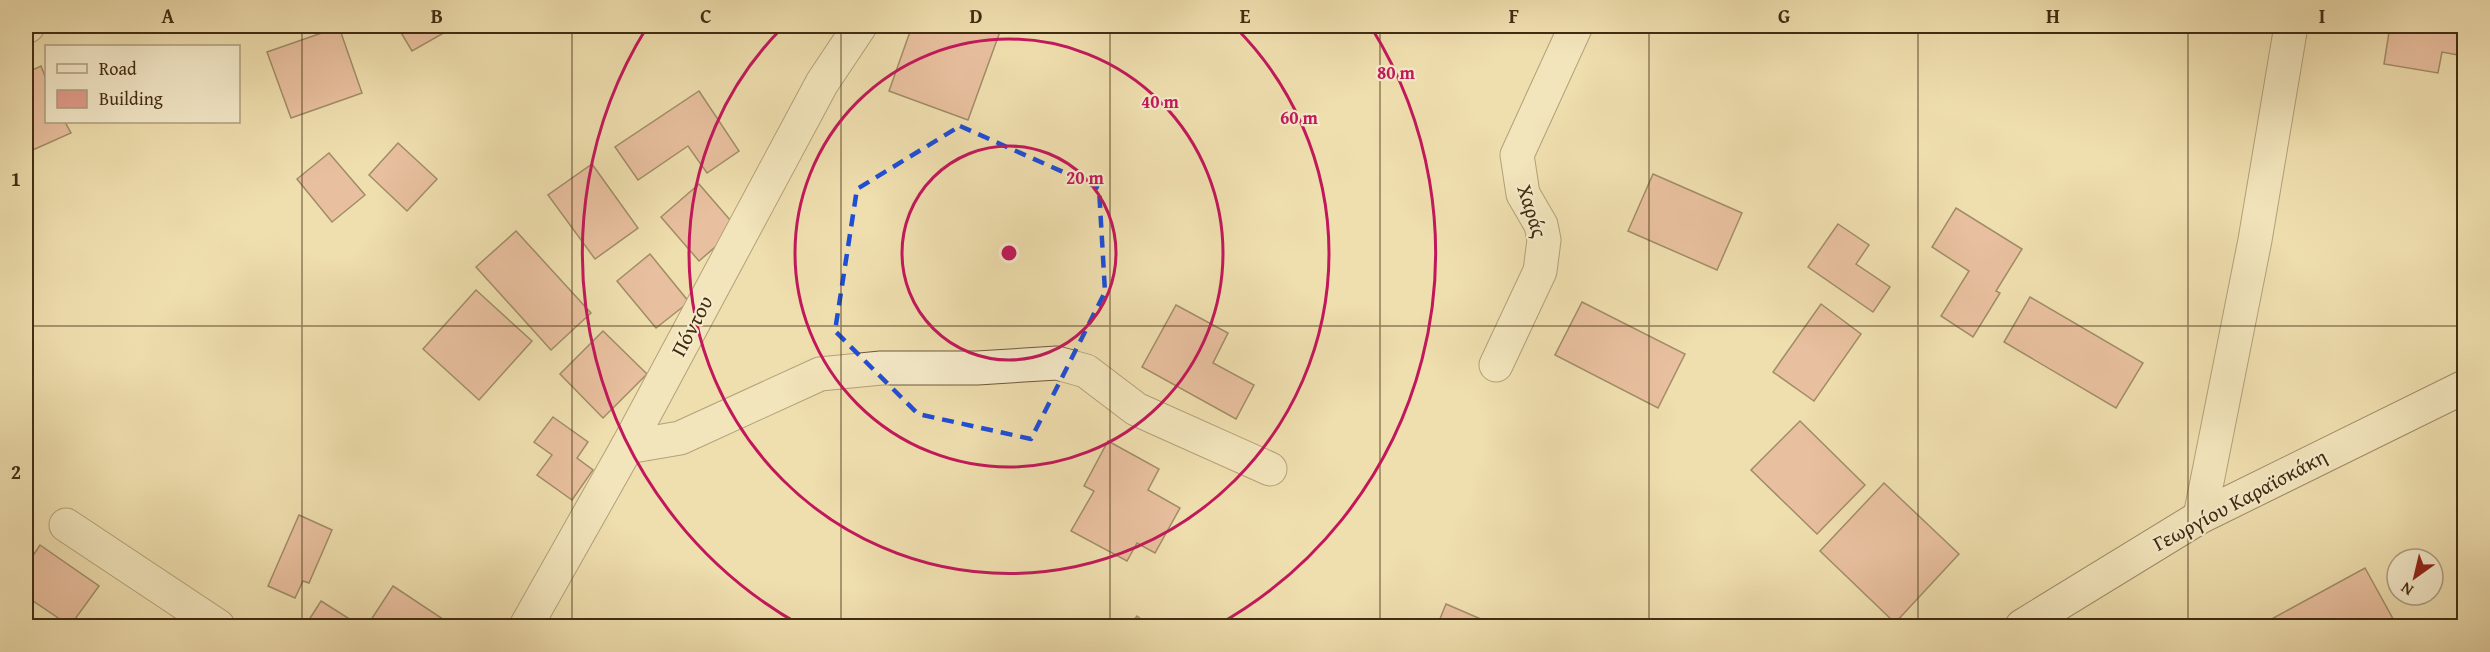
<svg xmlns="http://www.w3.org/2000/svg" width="2490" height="652" font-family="'Gentium Book Plus',serif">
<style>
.building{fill:#e39c8c;stroke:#412c11;stroke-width:1.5}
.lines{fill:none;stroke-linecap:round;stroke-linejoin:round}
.street-casing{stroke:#6c5838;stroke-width:35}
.secondary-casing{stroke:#412c11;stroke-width:35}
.street{stroke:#f5eaca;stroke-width:33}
.secondary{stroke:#f5eaca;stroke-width:33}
.marked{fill:none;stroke:#1d4ed8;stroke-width:4.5;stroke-dasharray:12 8;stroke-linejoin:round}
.grid{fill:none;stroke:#412c11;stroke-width:1.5;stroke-opacity:0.55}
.ring{fill:none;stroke:#c2185b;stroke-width:3}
.labels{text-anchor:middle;stroke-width:4.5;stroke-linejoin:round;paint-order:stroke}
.street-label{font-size:21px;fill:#412c11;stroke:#f5eaca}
.centre{fill:#c2185b;stroke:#f5eaca;stroke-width:3}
.ring-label{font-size:18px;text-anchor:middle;font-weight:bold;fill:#c2185b;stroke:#f5eaca;stroke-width:4.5;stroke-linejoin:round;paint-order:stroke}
.neatline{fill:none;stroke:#412c11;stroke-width:2}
.grid-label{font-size:20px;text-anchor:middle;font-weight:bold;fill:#412c11}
</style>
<rect width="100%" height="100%" fill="#efdeae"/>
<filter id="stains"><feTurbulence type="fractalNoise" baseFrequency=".00333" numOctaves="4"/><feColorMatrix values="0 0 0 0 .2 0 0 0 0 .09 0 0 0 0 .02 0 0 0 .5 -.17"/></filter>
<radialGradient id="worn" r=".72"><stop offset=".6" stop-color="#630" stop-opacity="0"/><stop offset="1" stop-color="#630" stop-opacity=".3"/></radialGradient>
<g class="building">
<polygon points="397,26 456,26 412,51"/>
<polygon points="912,26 1002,26 968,120 889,91"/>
<polygon points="2390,26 2464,26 2464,56 2442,52 2438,73 2384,64"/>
<polygon points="339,27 362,93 291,118 267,52"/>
<polygon points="41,66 46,79 46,122 65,122 71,133 26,153 26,73"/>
<polygon points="699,91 739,151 707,173 688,146 638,180 615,147"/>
<polygon points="398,143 437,179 407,211 369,175"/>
<polygon points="329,153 365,195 332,222 297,179"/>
<polygon points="592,164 638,228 595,259 548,195"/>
<polygon points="1653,174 1742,213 1717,270 1628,231"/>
<polygon points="699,184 737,228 699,261 661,217"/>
<polygon points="1956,208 2022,249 1996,291 2000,293 1973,337 1941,316 1969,271 1932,247"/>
<polygon points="1838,224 1869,245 1856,264 1890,287 1873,312 1808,267"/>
<polygon points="516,231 591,313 551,350 476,267"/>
<polygon points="650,254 689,302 656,328 617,281"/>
<polygon points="476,290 532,341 479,400 423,349"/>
<polygon points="2030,297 2143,363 2116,408 2004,342"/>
<polygon points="1582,302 1685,354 1658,408 1555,355"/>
<polygon points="1821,304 1861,334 1814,401 1773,372"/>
<polygon points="1176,305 1228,333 1213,363 1254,385 1236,419 1142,367"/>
<polygon points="603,331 647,374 603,418 560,374"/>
<polygon points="553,417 588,442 577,458 593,470 572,500 537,475 552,455 534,442"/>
<polygon points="1800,421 1865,485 1817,534 1751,470"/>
<polygon points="1108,441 1159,469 1148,490 1180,508 1155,553 1137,543 1127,561 1071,531 1094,491 1084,486"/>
<polygon points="1884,483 1959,554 1895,623 1820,551"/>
<polygon points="299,515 332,530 309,583 303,581 295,598 268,586"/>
<polygon points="40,545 99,586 70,626 26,596 26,566"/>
<polygon points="2365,568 2397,626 2269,626 2266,622"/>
<polygon points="393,586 452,625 451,626 367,626"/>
<polygon points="321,601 348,618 343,626 305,626"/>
<polygon points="1446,604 1497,626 1437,626"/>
<polygon points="1137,616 1150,626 1129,626"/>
<polygon points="1837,619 1849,626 1832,626"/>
</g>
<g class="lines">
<defs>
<g id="street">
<polyline points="26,27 28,26"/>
<polyline points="1496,365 1540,271 1544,240 1541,225 1523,194 1517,155 1576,26"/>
<polyline points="627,447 680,438 820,374 881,368 977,368 1057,363 1086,371 1136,409 1270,469"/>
<polyline points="2200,517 2255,240 2291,26"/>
<polyline points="66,525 218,626"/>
<polyline points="526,626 627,447 822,83 860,26"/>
</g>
<polyline id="secondary" points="2022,626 2200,517 2464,387"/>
</defs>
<use href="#street" class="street-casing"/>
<use href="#secondary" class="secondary-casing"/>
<use href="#street" class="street"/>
<use href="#secondary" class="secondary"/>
</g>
<path d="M0 0H2490V652H0ZM960 126 1099 188 1105 292 1031 439 918 414 835 331 857 189Z" fill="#efdeae" fill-opacity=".55" fill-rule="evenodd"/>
<path class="marked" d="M960 126 1099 188 1105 292 1031 439 918 414 835 331 857 189Z"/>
<path class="grid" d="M302 26V626M572 26V626M841 26V626M1110 26V626M1380 26V626M1649 26V626M1918 26V626M2188 26V626M26 326H2464"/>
<g class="ring">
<circle cx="1009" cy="253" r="107"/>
<circle cx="1009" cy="253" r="214"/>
<path d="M1235 27A320 320 0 1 1 783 27"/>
<path d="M802 626A427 427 0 0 1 647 27M1371 27A427 427 0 0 1 1216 626"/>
</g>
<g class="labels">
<g class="street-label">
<text transform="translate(1532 211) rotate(72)" y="7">Χαράς</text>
<text transform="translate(692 326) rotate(-62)" y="7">Πόντου</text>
<text transform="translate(2240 500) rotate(-28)" y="7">Γεωργίου Καραϊσκάκη</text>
</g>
</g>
<circle cx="1009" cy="253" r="9" class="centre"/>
<g class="ring-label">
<text x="1396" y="79">80 m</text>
<text x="1160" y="108">40 m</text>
<text x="1299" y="124">60 m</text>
<text x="1085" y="184">20 m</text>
</g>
<rect width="2490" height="652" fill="none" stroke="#efdeae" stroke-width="66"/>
<rect x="45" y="45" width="195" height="78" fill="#f5eaca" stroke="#ad9e80" stroke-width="1.5"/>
<rect x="57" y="64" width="30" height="9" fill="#f5eaca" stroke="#ad9e80" stroke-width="1.5"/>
<text x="99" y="75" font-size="18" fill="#412c11">Road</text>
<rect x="57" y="90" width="30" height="18" fill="#e39c8c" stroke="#ad9e80" stroke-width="1.5"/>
<text x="99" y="105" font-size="18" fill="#412c11">Building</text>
<g transform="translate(2415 577) rotate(214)"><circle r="28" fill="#f5eaca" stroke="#ad9e80" stroke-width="1.5"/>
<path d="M0-4.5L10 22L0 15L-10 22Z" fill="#8f2418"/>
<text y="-9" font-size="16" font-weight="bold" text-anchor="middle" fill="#412c11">N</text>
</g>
<rect x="33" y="33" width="2424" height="586" class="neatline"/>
<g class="grid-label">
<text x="168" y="23">A</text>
<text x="437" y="23">B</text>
<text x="706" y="23">C</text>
<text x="976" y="23">D</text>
<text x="1245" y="23">E</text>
<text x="1514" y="23">F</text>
<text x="1784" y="23">G</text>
<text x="2053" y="23">H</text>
<text x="2322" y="23">I</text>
<text x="16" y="186">1</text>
<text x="16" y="479">2</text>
</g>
<rect width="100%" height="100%" filter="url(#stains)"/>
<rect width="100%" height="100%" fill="url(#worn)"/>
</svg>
